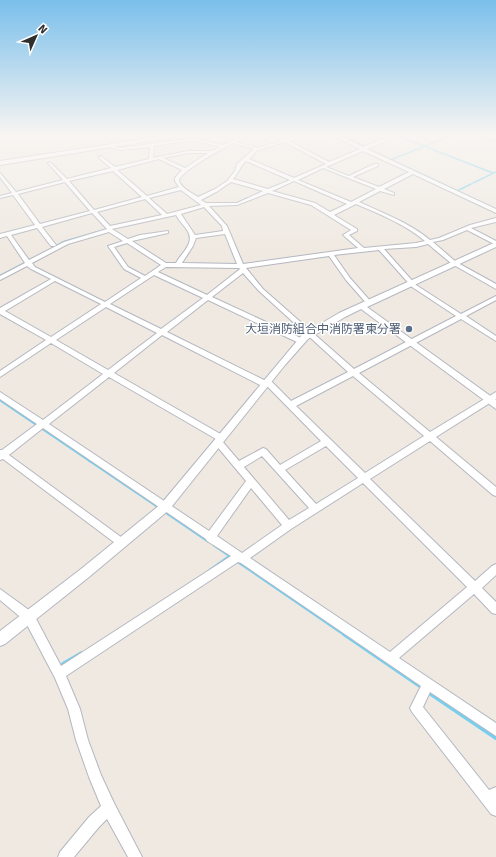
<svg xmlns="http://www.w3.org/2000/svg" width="496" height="857" font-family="Signika,'Noto Sans JP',sans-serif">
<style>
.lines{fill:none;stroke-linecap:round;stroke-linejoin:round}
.stream-far4{stroke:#75cff0;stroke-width:1.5}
.stream-far3{stroke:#75cff0;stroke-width:2}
.stream-far2{stroke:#75cff0;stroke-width:2.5}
.stream-far1{stroke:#75cff0;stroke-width:3}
.stream{stroke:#75cff0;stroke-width:4}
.minor-casing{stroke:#b4b7c1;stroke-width:2}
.tertiary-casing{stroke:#b4b7c1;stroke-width:2}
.secondary-casing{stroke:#b4b7c1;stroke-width:2}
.minor{fill:#fff;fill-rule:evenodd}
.tertiary{fill:#fff;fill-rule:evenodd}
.secondary{fill:#fff;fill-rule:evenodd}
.service-dot{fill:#5c6f8a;stroke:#fff;stroke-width:1.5}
.labels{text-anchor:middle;stroke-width:3;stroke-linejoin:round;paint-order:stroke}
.service-label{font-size:12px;fill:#4e5e75;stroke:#fff;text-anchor:end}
</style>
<rect width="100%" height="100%" fill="#efe9e1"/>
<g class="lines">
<g class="stream-far4">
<polyline points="479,135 496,141"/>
<polyline points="398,136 424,146"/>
<polyline points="345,138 349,135"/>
<polyline points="349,139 365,146 363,147"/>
<polyline points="426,147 493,173"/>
<polyline points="366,148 496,209"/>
<polyline points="403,155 452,135"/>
<polyline points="391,160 402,155"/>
<polyline points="473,183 496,172"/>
<polyline points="457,191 471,184"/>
<polyline points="223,203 237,203 247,198"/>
</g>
<g class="stream-far3">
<polyline points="51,249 63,242 105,230"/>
<polyline points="0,276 27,262"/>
</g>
<polyline class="stream-far2" points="0,400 90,461"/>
<g class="stream-far1">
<polyline points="89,460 160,508"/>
<polyline points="164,511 208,541"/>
<polyline points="214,545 233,558"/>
<polyline points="237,561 345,635"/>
<polyline points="209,571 230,556"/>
</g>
<g class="stream">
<polyline points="344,634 423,688"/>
<polyline points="63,664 82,653"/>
<polyline points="428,692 496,738"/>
</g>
<defs>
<path id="minor" d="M244 135H250L236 142 257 148 281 141 272 135H278L285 139 299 135H307L289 141 329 162 360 149 331 135H337L363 147 393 135H400L367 149 496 209V213L494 212 413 174 384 189 394 193V195L380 191 359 202C383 213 410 223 430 240L439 238 470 225 496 218V222L471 228 496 241V245L467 230 443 240 433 242 456 262 496 284V289L452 264 428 244 416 247 384 249 416 285 461 314 496 296V300L466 316 496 336V341L461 319 359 373 430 432 496 392V399L436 437 496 487V496L493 495 430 441 370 479 475 581 492 566 496 564V575L482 588 496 602V614L492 613 474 594 399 658 496 723V736L430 692 423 707 489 790 496 787V816L491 814 412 712 410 708 421 686 241 563 238 562 66 676 80 709 88 740 101 775 114 803 142 857H128L107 819 99 827 74 857H58L60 852 89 817 101 806 89 777 76 740 68 709 55 678 25 621 0 600V589L33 613 61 666 231 556 207 541 206 539 43 428 9 455 125 540 127 543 125 546 122 547 119 546 3 459 0 460V450H2L37 424 0 399V392L43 420 103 374 51 343 0 377V371L46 340 0 314V308L51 279 31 269 27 266 0 280V276L25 263 7 236 0 238V234L35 225 13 195 0 198V196L12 193 0 177V173L16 192 63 180 48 163 50 162 67 179 111 168 99 158V157L101 156 115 167 149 159 150 147 120 150 112 148V146L120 148 193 138 223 145ZM193 140 220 147 212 151H188L153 158 154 146ZM285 142 326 164 294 178 249 159 258 150ZM233 143 254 149 237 164 235 171 227 181 215 189 198 197C192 193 181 188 179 181 178 173 225 147 233 143ZM363 151 409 172 379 187 353 177 378 166V164H374L349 176 326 167ZM188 153H208L185 168 163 158ZM159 159 182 170 175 178V181L179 187 147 196 117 170ZM246 161 290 180 268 189 233 179C239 173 240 166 246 161ZM323 168 376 189 351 202 298 180ZM113 171 142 197 94 210 69 181ZM294 181 347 204 330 212 315 203 272 191ZM65 182 90 211 40 224 18 194ZM231 182 263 191 237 203H206L201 200 218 191ZM181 190 201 205 167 214 149 198ZM268 193 311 205 351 230 343 235 358 248 243 264 227 226 209 206 237 205ZM145 199 162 215 110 226 97 212ZM356 204C379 214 405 224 425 241L416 243 364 248 349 235 357 231V229L334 215ZM204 207 222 226 223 231 195 235 181 214ZM92 213 107 229 64 242 29 260 11 235 37 228 51 246H55L56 245 42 227ZM176 215C179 221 184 225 187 230 196 243 181 253 176 263H166L132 241 168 233V231L140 235 128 239 112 229ZM109 232 123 241 108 246 124 269 141 278 105 302 35 267 32 263 68 244ZM225 234 237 264 182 263 193 246 196 238ZM127 243 161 265 145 276 128 267 114 247ZM379 250 412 287 456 316 354 369 263 289 246 268 329 256 346 280 367 304 369 305 372 303 350 278 334 255ZM166 267 239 268 240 269 207 295 158 272ZM243 273 259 291 348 372 291 401 270 380H264L167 332 208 300 299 343H303V339L212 297ZM154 275 203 298 161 329 110 304ZM55 281 101 304 51 337 5 311ZM106 307 157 333 108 370 56 340ZM162 335 262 386H267L321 441 280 465 266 449 263 448 239 461 222 441 225 438 224 436 114 373ZM353 376 424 436 365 473 296 406ZM109 377 216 439 214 442 215 444 246 481 209 531 49 424ZM326 446 358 478 316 504 285 470ZM262 456 309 508 289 520 244 467ZM363 483 467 587 390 652 250 558 291 529ZM251 488 282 525 242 553 217 536Z"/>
<polygon id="tertiary" points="496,242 496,247 367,307 496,400 496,409 361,309 345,317 308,339 285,365 169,510 89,577 5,644 0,646 0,631 81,569 161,504 302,335 339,313"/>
<polygon id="secondary" points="171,135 187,135 0,165 0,161"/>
</defs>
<use href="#minor" class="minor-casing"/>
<use href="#tertiary" class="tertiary-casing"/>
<use href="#secondary" class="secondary-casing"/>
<use href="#minor" class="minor"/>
<use href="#tertiary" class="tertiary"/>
<use href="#secondary" class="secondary"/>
</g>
<linearGradient id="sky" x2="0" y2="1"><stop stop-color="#7abfeb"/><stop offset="0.53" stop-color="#f8f5f2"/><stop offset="1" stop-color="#f8f5f2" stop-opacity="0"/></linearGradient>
<rect width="496" height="255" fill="url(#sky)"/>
<circle class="service-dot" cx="409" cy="329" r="4"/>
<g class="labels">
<g class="service-label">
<text x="401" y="333">大垣消防組合中消防署東分署</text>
</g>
</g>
<g transform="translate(36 36) rotate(45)" stroke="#ffffff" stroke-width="3" paint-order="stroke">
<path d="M0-3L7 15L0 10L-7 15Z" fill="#2e2e2e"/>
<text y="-6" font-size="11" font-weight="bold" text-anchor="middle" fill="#2e2e2e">N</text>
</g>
</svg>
